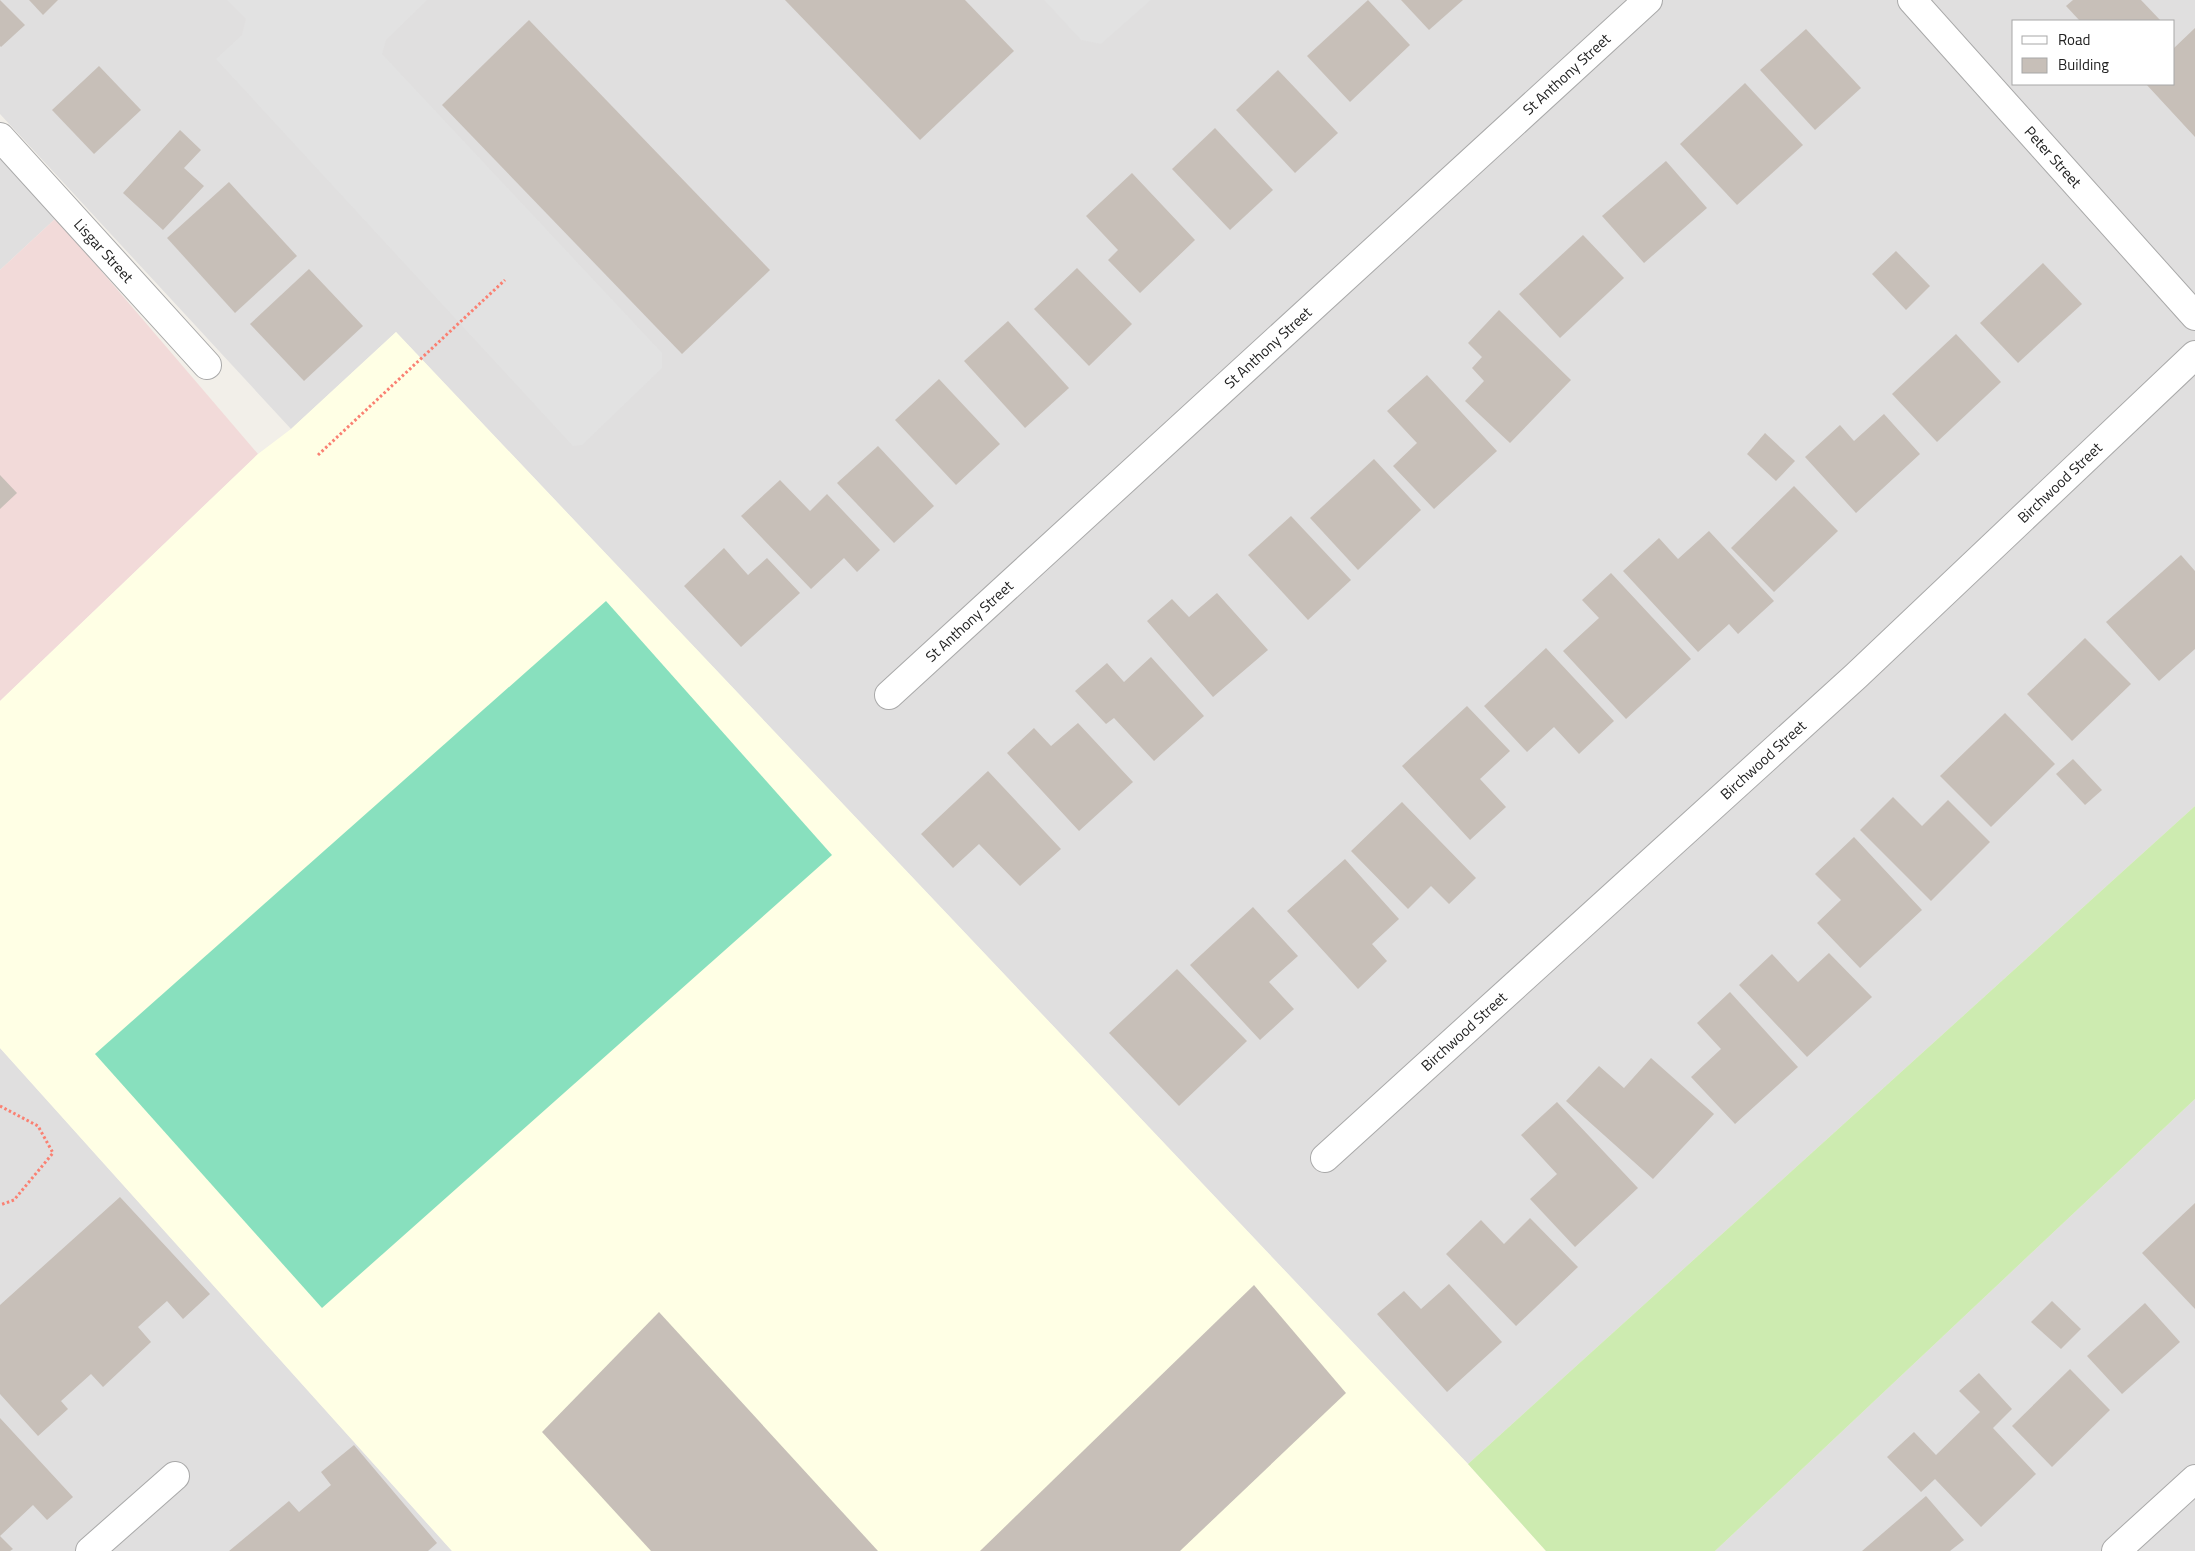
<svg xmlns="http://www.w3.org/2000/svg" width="2195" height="1551" font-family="'Titillium Web',sans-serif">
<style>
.residential{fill:#e0dfdf;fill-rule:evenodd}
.commercial{fill:#f2dad9}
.education{fill:#ffffe5}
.grass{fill:#cdebb0}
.pitch{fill:#88e0be}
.parking{fill:#e2e2e2}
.building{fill:#c7bfb8}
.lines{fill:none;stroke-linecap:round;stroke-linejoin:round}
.minor-casing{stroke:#a9a9a9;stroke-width:30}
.path{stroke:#fa8072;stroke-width:3;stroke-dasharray:2.5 2.5;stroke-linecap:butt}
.minor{stroke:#fff;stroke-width:28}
.labels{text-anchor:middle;stroke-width:5;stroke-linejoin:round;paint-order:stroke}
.street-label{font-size:15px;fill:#222;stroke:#fff}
</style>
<rect width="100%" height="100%" fill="#f2efe9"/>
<g class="residential">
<path d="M0 0H2195V806L1468 1464 396 332 291 429 0 114ZM2014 21H2174V84H2014Z"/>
<polygon points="0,154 56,218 0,270"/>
<polygon points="0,1048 452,1551 0,1551"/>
<polygon points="2195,1099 2195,1551 1715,1551"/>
</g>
<polygon class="commercial" points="56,218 258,454 0,701 0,270"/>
<polygon class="education" points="396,332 1468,1464 1546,1551 452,1551 0,1048 0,701 258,454 291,429"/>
<polygon class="grass" points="2195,806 2195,1099 1715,1551 1546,1551 1468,1464"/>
<polygon class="pitch" points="606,601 832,855 322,1308 95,1054"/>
<g class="parking">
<polygon points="227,0 427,0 386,40 382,54 662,353 662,368 582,445 573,446 216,59 242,35 246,19"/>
<polygon points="1044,0 1151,0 1101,44 1081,40"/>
</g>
<g class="building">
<polygon points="0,0 25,25 1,47 0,46"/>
<polygon points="29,0 58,0 43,15"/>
<polygon points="785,0 965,0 1014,51 920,140"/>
<polygon points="1368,0 1410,45 1350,102 1307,56"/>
<polygon points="1401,0 1463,0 1429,30"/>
<polygon points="2073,0 2141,0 2161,21 2080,21 2066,6"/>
<polygon points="529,20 770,270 682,354 442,105"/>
<polygon points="2195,28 2195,137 2146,84 2174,84 2174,48"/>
<polygon points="1806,29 1861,88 1815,130 1760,70"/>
<polygon points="99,66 141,110 94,154 52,110"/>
<polygon points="1278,70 1338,133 1295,173 1236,110"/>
<polygon points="1745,83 1803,145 1737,205 1680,144"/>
<polygon points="1215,128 1273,190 1230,230 1172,169"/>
<polygon points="180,130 201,150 184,168 204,186 163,230 123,193"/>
<polygon points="1666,161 1707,208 1644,263 1602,216"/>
<polygon points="1132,173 1195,240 1140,293 1108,260 1118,250 1086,216"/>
<polygon points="229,182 297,256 235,313 167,238"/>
<polygon points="1583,235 1624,278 1560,338 1519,294"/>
<polygon points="1896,251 1930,286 1906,310 1872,274"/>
<polygon points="2043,263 2082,304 2018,363 1980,323"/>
<polygon points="1077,268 1132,324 1089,366 1034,309"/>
<polygon points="309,269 363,326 304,381 250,324"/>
<polygon points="1499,310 1571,380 1510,443 1465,401 1484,381 1472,368 1482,357 1468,343"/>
<polygon points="1008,321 1069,388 1025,428 964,361"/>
<polygon points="1956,334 2001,382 1937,442 1892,394"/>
<polygon points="1427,375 1497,451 1434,509 1393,466 1417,443 1387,411"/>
<polygon points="939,379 1000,444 956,485 895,420"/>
<polygon points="1884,414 1920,454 1856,513 1805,457 1840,425 1854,441"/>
<polygon points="1765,433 1795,461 1776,481 1747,454"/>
<polygon points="878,446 934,506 894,543 837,483"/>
<polygon points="1374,459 1421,510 1358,570 1310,518"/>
<polygon points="0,475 17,493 0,509"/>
<polygon points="780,480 810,511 827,494 880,550 857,572 844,558 811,589 741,516"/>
<polygon points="1794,486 1838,531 1774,592 1731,548"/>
<polygon points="1291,516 1351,580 1308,620 1248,555"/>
<polygon points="1709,531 1774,601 1738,634 1729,624 1698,652 1623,571 1659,538 1678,559"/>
<polygon points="724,548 748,575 767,558 800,593 741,647 684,586"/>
<polygon points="2181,555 2195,571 2195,649 2159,681 2106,622"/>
<polygon points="1611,573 1691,659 1626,719 1563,651 1599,618 1582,600"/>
<polygon points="1217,593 1268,650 1213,697 1147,621 1172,599 1189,617"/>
<polygon points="2085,638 2131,684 2072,741 2027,694"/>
<polygon points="1546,648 1614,721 1579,754 1554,727 1527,752 1484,706"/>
<polygon points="1151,657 1204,716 1154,761 1114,718 1106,724 1075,691 1107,663 1124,682"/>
<polygon points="1467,706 1510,751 1480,779 1506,807 1470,840 1402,766"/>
<polygon points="2005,713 2055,764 1991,827 1940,776"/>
<polygon points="1078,723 1133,782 1079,831 1007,753 1034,728 1051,746"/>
<polygon points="2073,759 2102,790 2085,805 2056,774"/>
<polygon points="988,771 1061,849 1020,886 979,844 953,868 921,834"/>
<polygon points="1893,797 1922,826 1948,800 1990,842 1931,901 1860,830"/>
<polygon points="1402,802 1476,878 1449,904 1431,886 1408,909 1351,851"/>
<polygon points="1854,837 1922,910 1860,968 1817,923 1841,900 1815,874"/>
<polygon points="1345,859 1399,919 1372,944 1387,961 1358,989 1287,911"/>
<polygon points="1253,907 1298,956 1269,982 1294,1009 1260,1040 1190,965"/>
<polygon points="1829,953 1872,997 1807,1057 1739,985 1772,954 1798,982"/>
<polygon points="1177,969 1247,1041 1179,1106 1109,1033"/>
<polygon points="1730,992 1798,1067 1735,1124 1691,1077 1721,1049 1697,1023"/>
<polygon points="1651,1058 1714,1114 1653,1179 1566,1101 1599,1066 1624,1088"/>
<polygon points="1557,1102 1638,1188 1575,1247 1530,1199 1557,1174 1521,1135"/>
<polygon points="120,1197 210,1294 183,1319 167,1301 138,1327 151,1342 103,1387 91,1374 61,1401 68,1409 38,1436 0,1394 0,1305"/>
<polygon points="2195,1203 2195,1309 2142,1253"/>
<polygon points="1530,1218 1578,1267 1516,1326 1446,1254 1481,1220 1504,1244"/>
<polygon points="1449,1284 1502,1342 1447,1392 1377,1314 1404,1291 1421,1309"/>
<polygon points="1254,1285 1346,1393 1180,1551 980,1551"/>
<polygon points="2052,1301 2081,1329 2061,1349 2031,1322"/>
<polygon points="2145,1303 2180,1342 2122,1394 2087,1356"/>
<polygon points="659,1312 878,1551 651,1551 542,1432"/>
<polygon points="2070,1369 2110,1410 2052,1467 2012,1426"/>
<polygon points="1979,1373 2012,1409 1993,1428 2036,1474 1981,1527 1935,1479 1921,1492 1887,1457 1914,1432 1936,1455 1980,1412 1959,1391"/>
<polygon points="0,1418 73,1497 47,1520 33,1505 0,1536 13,1549 10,1551 0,1551"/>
<polygon points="354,1445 437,1543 428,1551 229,1551 289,1501 299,1512 331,1485 321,1472"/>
<polygon points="1926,1496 1964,1540 1950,1551 1862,1551"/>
</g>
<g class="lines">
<defs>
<g id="minor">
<path id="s1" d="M1912 0 2195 316"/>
<path id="s2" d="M0 137 207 365"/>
<path id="s3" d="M889 695 1648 0"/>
<path id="s4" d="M1325 1158 1856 676 2195 355"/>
<polyline points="90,1551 175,1476"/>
<polyline points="2116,1551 2195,1479"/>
</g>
</defs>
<use href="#minor" class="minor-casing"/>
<g class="path">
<polyline points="318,455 505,280"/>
<polyline points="0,1106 38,1126 53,1153 14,1200 0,1205"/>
</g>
<use href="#minor" class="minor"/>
</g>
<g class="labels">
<g class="street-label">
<text dy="5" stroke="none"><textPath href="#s3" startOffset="919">St Anthony Street</textPath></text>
<text dy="5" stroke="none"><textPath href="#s1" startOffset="211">Peter Street</textPath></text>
<text dy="5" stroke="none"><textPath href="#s2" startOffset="154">Lisgar Street</textPath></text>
<text dy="5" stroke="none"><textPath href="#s3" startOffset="514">St Anthony Street</textPath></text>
<text dy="5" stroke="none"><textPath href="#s4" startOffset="998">Birchwood Street</textPath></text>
<text dy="5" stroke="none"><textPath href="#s3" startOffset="109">St Anthony Street</textPath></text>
<text dy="5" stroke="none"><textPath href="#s4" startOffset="592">Birchwood Street</textPath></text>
<text dy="5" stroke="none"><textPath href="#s4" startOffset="188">Birchwood Street</textPath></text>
</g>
</g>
<rect x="2012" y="20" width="162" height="65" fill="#ffffff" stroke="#a7a7a7"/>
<rect x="2022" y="36" width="25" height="8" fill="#ffffff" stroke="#a7a7a7"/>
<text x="2058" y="45" font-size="15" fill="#222222">Road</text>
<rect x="2022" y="58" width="25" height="15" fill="#c7bfb8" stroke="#a7a7a7"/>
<text x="2058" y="70" font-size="15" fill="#222222">Building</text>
</svg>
